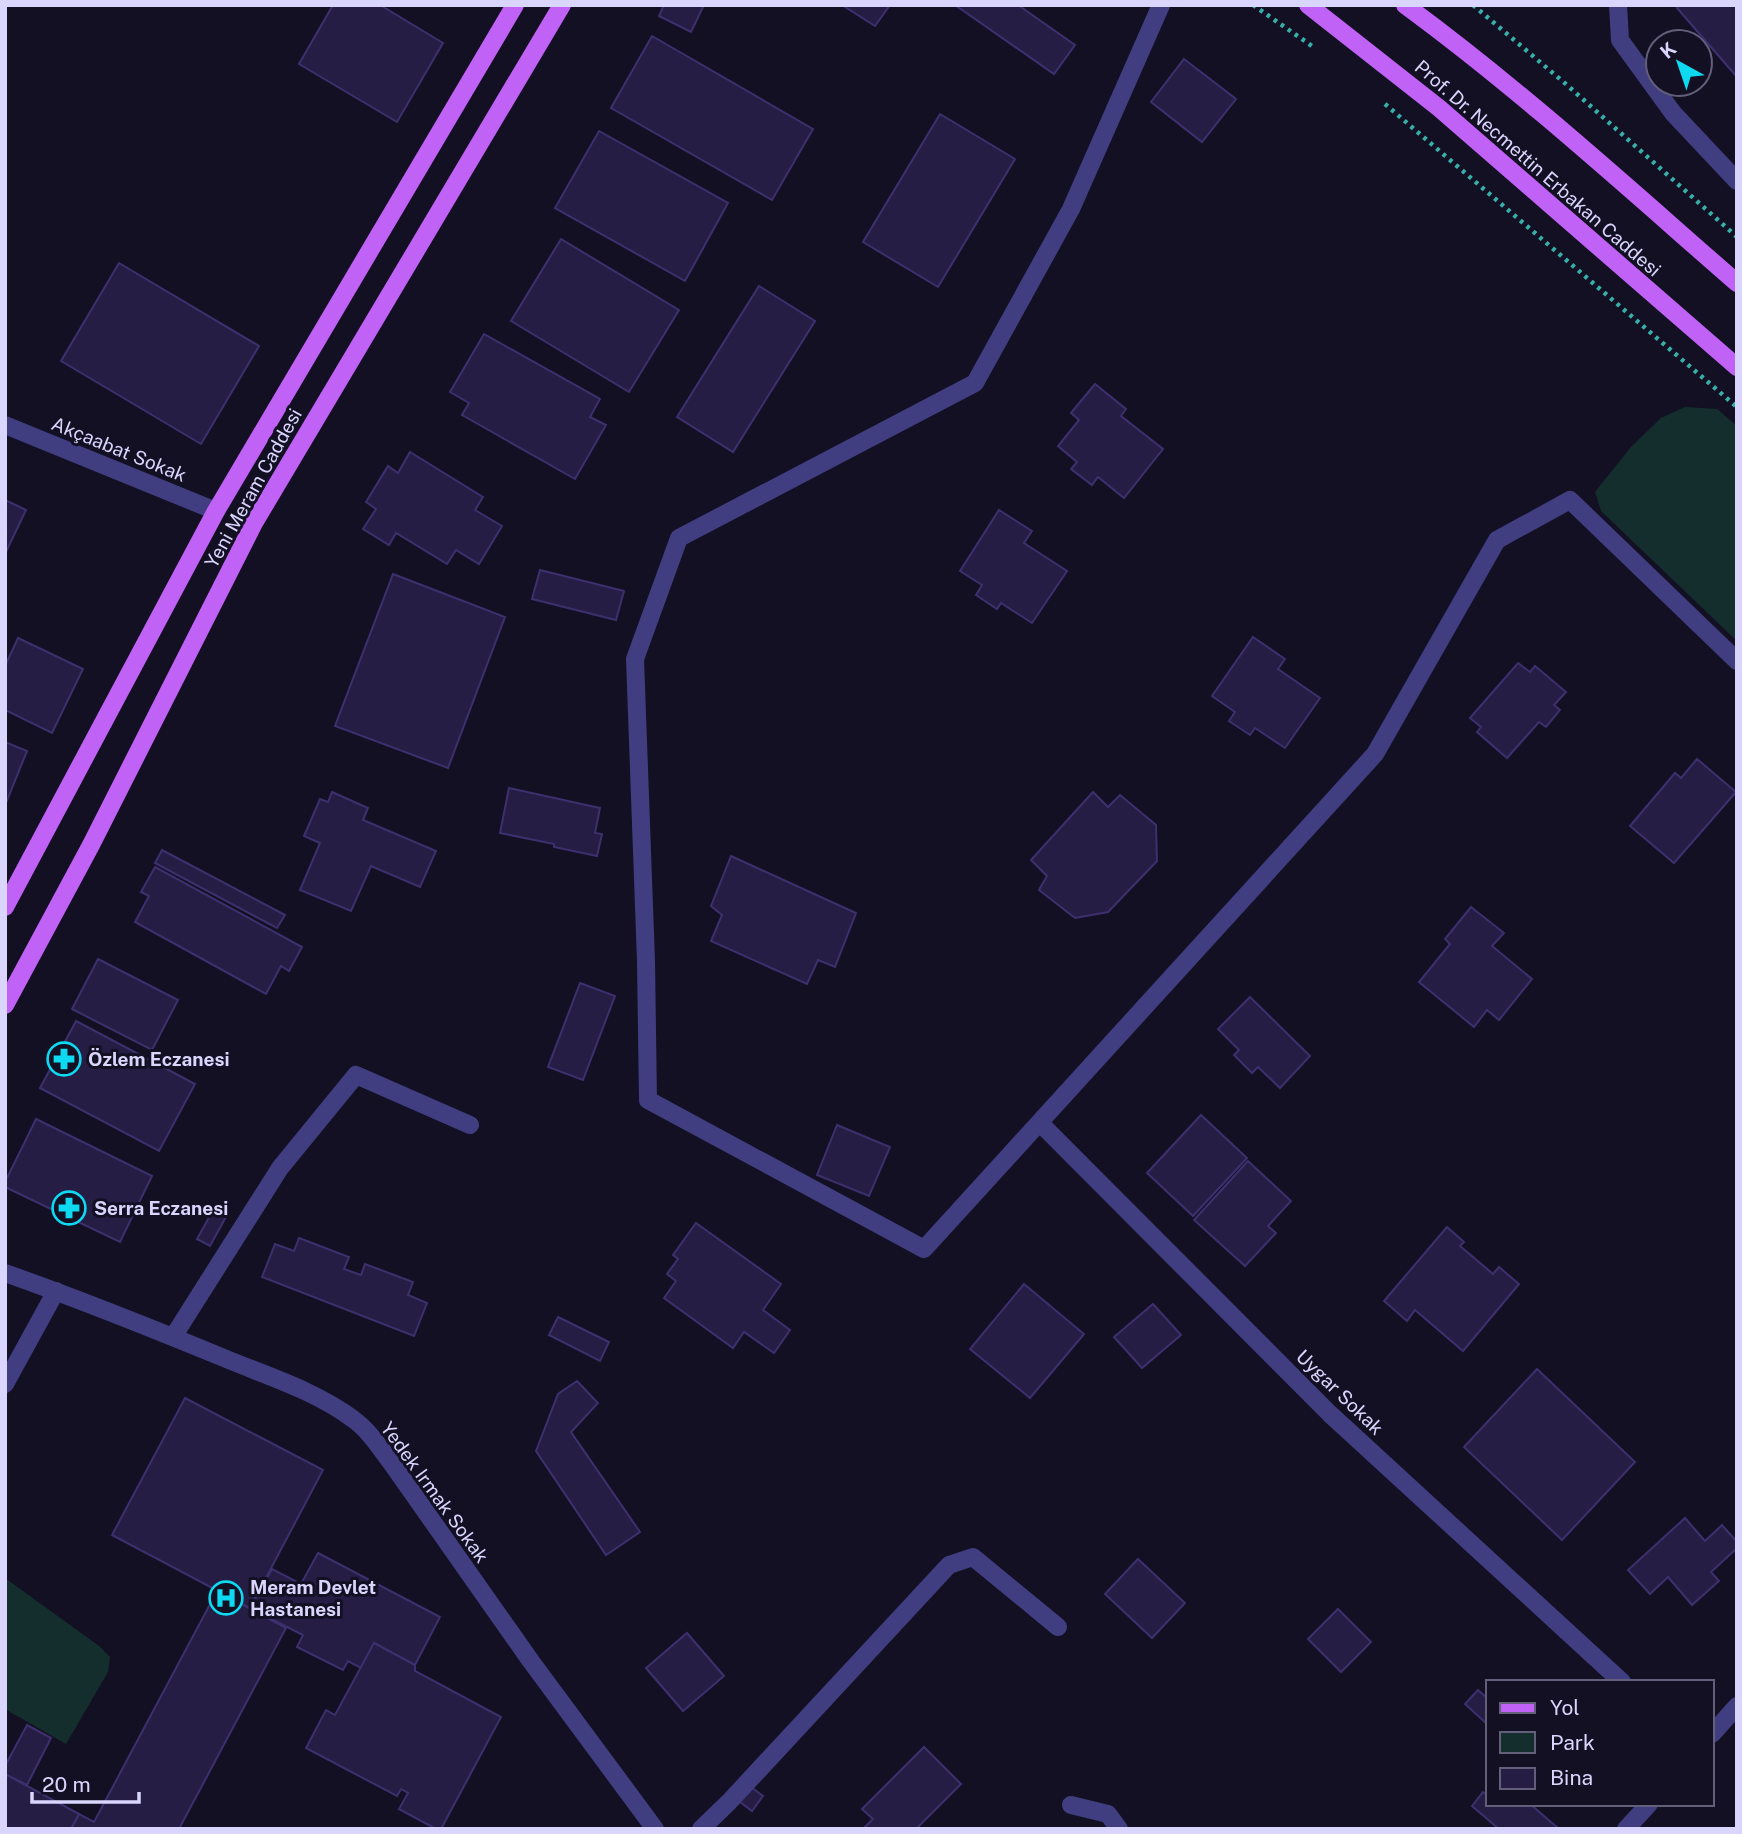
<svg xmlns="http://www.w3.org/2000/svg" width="1742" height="1834" font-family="'Public Sans',sans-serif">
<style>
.green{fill:#132e2d}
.building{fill:#251d44;stroke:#3d306e;stroke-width:2}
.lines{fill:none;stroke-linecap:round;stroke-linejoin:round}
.path{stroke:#36b0a9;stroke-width:4.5;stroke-dasharray:3.5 5;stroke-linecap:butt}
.minor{stroke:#403e80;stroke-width:18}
.major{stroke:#c062f6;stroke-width:18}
.labels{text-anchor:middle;stroke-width:6;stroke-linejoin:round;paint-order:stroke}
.street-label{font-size:19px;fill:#dad5fd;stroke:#131024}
.poi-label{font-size:19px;font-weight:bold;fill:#dad5fd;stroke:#131024;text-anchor:start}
</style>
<rect width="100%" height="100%" fill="#131024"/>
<g class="green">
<polygon points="1685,407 1717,409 1737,426 1737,641 1601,511 1595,492 1631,447 1661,418"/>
<polygon points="5,1578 99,1646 110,1657 108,1672 66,1744 5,1709"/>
</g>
<g class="building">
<polygon points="333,5 380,5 443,43 397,122 299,64"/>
<polygon points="664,5 704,5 691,32 659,16"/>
<polygon points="842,5 890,5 875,26"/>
<polygon points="955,5 1018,5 1075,45 1054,74"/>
<polygon points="1680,5 1737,5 1737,77 1677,8"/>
<polygon points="652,36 813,129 772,200 611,108"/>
<polygon points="1184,59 1236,99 1202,142 1151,102"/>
<polygon points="940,114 1015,159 938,287 863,242"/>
<polygon points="599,131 728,203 685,281 555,208"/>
<polygon points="561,239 679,310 629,392 511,321"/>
<polygon points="119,263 259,346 201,444 61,361"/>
<polygon points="759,286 815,321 733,452 677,417"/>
<polygon points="484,334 600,399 590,417 606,425 575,479 462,415 469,403 450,392"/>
<polygon points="1095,384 1126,409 1121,416 1163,449 1124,498 1098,477 1092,485 1071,469 1077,462 1058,446 1079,420 1071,413"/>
<polygon points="410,452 483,497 475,510 502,526 479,564 456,550 447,564 396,533 389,545 363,529 376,509 366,502 388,466 398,473"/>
<polygon points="5,500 26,510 5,554"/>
<polygon points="999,510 1032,531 1024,543 1067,571 1032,623 1001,603 997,609 976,595 982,585 960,571"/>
<polygon points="540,570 624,591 616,620 532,599"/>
<polygon points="393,574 505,617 448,768 335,726"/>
<polygon points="1253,637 1285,659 1278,669 1320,698 1285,748 1255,728 1250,735 1229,721 1235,712 1212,696"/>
<polygon points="18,638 83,669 52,733 5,710 5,666"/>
<polygon points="1518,663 1530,672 1535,666 1566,692 1554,705 1560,710 1546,727 1539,722 1507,758 1477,732 1481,727 1470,718"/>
<polygon points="5,742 27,751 6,803 5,803"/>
<polygon points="1697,759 1736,792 1674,863 1630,826 1675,773 1681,778"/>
<polygon points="509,788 600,808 595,833 602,834 597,856 554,847 554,844 500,833"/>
<polygon points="332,792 368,808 363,820 436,851 420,887 371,866 351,911 300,890 320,843 304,836 320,799 328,802"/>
<polygon points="1093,792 1108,807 1120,795 1156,825 1157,861 1108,912 1075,918 1039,890 1047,876 1031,860"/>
<polygon points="162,850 285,915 277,928 155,863"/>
<polygon points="731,856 856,913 835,967 818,960 807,984 711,941 722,915 711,906"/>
<polygon points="155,867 302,947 289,971 281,966 266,994 135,922 149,896 141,892"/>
<polygon points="1471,907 1504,933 1492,946 1532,979 1499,1020 1487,1010 1474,1027 1419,982 1450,944 1445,939"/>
<polygon points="98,959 178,1000 152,1050 72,1009"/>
<polygon points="580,983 615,996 583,1080 548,1067"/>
<polygon points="1250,997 1310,1056 1280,1088 1258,1067 1252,1073 1234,1055 1239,1050 1218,1029"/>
<polygon points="76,1021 195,1084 159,1151 40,1088"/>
<polygon points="1201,1115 1247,1158 1193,1216 1147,1173"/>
<polygon points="36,1119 152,1176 120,1242 5,1187 5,1182"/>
<polygon points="837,1125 890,1147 869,1196 817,1175"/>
<polygon points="1248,1161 1291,1201 1268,1226 1276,1233 1245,1266 1194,1220"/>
<polygon points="213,1210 226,1217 210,1246 197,1239"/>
<polygon points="696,1223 781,1284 763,1310 790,1330 774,1353 744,1332 733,1348 664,1298 676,1281 667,1274 678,1259 673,1255"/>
<polygon points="1447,1227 1464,1242 1460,1246 1493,1274 1499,1267 1519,1284 1463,1351 1415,1310 1407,1321 1384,1301"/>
<polygon points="299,1238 349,1257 344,1269 361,1275 365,1264 413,1282 408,1295 427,1303 414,1336 262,1277 275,1244 294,1251"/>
<polygon points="1024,1284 1084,1334 1030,1398 970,1349"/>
<polygon points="1153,1304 1181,1335 1142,1368 1114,1337"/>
<polygon points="558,1317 609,1342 600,1361 549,1335"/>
<polygon points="1537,1369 1635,1462 1562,1540 1464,1447"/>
<polygon points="577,1381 598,1403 571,1432 640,1532 606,1555 536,1451 558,1394"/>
<polygon points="185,1398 323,1470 250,1608 112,1535"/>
<polygon points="1685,1518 1705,1541 1722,1525 1737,1542 1737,1548 1711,1572 1719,1581 1692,1605 1668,1577 1650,1594 1628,1570"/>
<polygon points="318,1553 440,1617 415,1665 374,1643 361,1668 348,1661 343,1670 297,1647 303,1635 250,1608 272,1569 301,1584"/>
<polygon points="1138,1559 1185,1603 1152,1638 1105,1594"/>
<polygon points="217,1591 286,1628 179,1829 71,1829 79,1814 94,1822"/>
<polygon points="1338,1609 1371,1642 1341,1672 1308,1639"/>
<polygon points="687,1633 724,1676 683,1711 646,1668"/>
<polygon points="374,1643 415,1665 415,1671 501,1717 441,1829 436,1829 399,1809 408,1793 401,1789 397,1796 306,1748 326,1710 335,1715"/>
<polygon points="1478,1690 1488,1699 1488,1725 1465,1704"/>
<polygon points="27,1725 51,1738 27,1785 5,1774 5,1766"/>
<polygon points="924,1747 961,1784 916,1829 863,1829 873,1819 862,1809"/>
<polygon points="5,1774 79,1814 71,1829 5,1829"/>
<polygon points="751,1787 763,1796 752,1811 740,1802"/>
<polygon points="1483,1792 1487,1795 1488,1793 1488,1804 1530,1804 1559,1829 1499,1829 1472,1806"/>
</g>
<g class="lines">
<g class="path">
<polyline points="1253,5 1312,46"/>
<polyline points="1473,5 1567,85 1737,237"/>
<polyline points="1385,104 1737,407"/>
</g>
<g class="minor">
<polyline points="1161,5 1071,209 975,383 679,538 635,659 646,961 648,1100 924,1249 1375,754 1497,540 1570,500 1737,661"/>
<polyline points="1618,5 1620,40 1673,113 1737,181"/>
<polyline points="5,425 216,511"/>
<polyline points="1040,1123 1330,1414 1622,1682"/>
<path d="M5 1273C79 1299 151 1328 224 1358 267 1376 316 1391 353 1419 370 1431 382 1451 395 1468L530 1660 655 1829"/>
<polyline points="173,1337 280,1168 356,1075 470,1125"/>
<polyline points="5,1384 56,1291"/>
<polyline points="1712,1734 1737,1706"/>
<polyline points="1071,1805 1108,1814 1119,1829"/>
<polyline points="701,1829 729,1802 949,1565 973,1557 1058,1627"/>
<polyline points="1626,1829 1649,1804"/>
</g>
<g class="major">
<polyline points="1308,5 1439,108 1737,367"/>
<path d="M1405 5C1522 91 1628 188 1737 283"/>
<polyline points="5,907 216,511 515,5"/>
<polyline points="5,1005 91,845 254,523 562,5"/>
</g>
</g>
<defs>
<symbol id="pharmacy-ring" viewBox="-11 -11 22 22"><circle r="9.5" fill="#131024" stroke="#0dd9f0" stroke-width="1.5"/><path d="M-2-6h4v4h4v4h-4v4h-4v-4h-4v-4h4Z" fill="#0dd9f0"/></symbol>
<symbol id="hospital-ring" viewBox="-11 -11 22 22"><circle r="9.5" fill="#131024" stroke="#0dd9f0" stroke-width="1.5"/><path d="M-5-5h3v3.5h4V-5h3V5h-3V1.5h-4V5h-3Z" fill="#0dd9f0"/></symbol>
</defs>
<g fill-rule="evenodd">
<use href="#pharmacy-ring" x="45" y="1040" width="38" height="38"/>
<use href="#pharmacy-ring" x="50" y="1189" width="38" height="38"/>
<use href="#hospital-ring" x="207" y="1579" width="38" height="38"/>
</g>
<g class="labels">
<g class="street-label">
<text transform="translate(1538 168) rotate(41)" y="7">Prof. Dr. Necmettin Erbakan Caddesi</text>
<text transform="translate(119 449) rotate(22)" y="7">Akçaabat Sokak</text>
<text transform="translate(253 488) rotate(-61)" y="7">Yeni Meram Caddesi</text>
<text transform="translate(1340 1392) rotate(44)" y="7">Uygar Sokak</text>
<text transform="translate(435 1492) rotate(54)" y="7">Yedek Irmak Sokak</text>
</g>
<g class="poi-label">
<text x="88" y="1066">Özlem Eczanesi</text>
<text x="94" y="1215">Serra Eczanesi</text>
<text x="250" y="1594">Meram Devlet<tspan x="250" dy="22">Hastanesi</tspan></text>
</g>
</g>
<rect width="1742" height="1834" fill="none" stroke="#dad5fd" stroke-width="14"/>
<rect x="1486" y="1680" width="228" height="126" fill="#131024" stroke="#635f7b" stroke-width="2"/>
<rect x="1500" y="1703" width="35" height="10" fill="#c062f6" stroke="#635f7b" stroke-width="2"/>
<text x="1550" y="1715" font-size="21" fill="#dad5fd">Yol</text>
<rect x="1500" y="1732" width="35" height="21" fill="#132e2d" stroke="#635f7b" stroke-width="2"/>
<text x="1550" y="1750" font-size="21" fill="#dad5fd">Park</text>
<rect x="1500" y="1768" width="35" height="21" fill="#251d44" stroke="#635f7b" stroke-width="2"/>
<text x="1550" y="1785" font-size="21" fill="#dad5fd">Bina</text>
<g transform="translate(1679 63) rotate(320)"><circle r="33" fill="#131024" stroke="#635f7b" stroke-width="2"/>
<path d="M0-5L12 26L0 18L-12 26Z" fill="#0dd9f0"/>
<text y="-10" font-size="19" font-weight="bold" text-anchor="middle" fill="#dad5fd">K</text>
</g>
<path d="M32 1792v10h107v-10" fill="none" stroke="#dad5fd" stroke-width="3.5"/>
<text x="42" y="1792" font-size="21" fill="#dad5fd" stroke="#131024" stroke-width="5" paint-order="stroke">20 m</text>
</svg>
